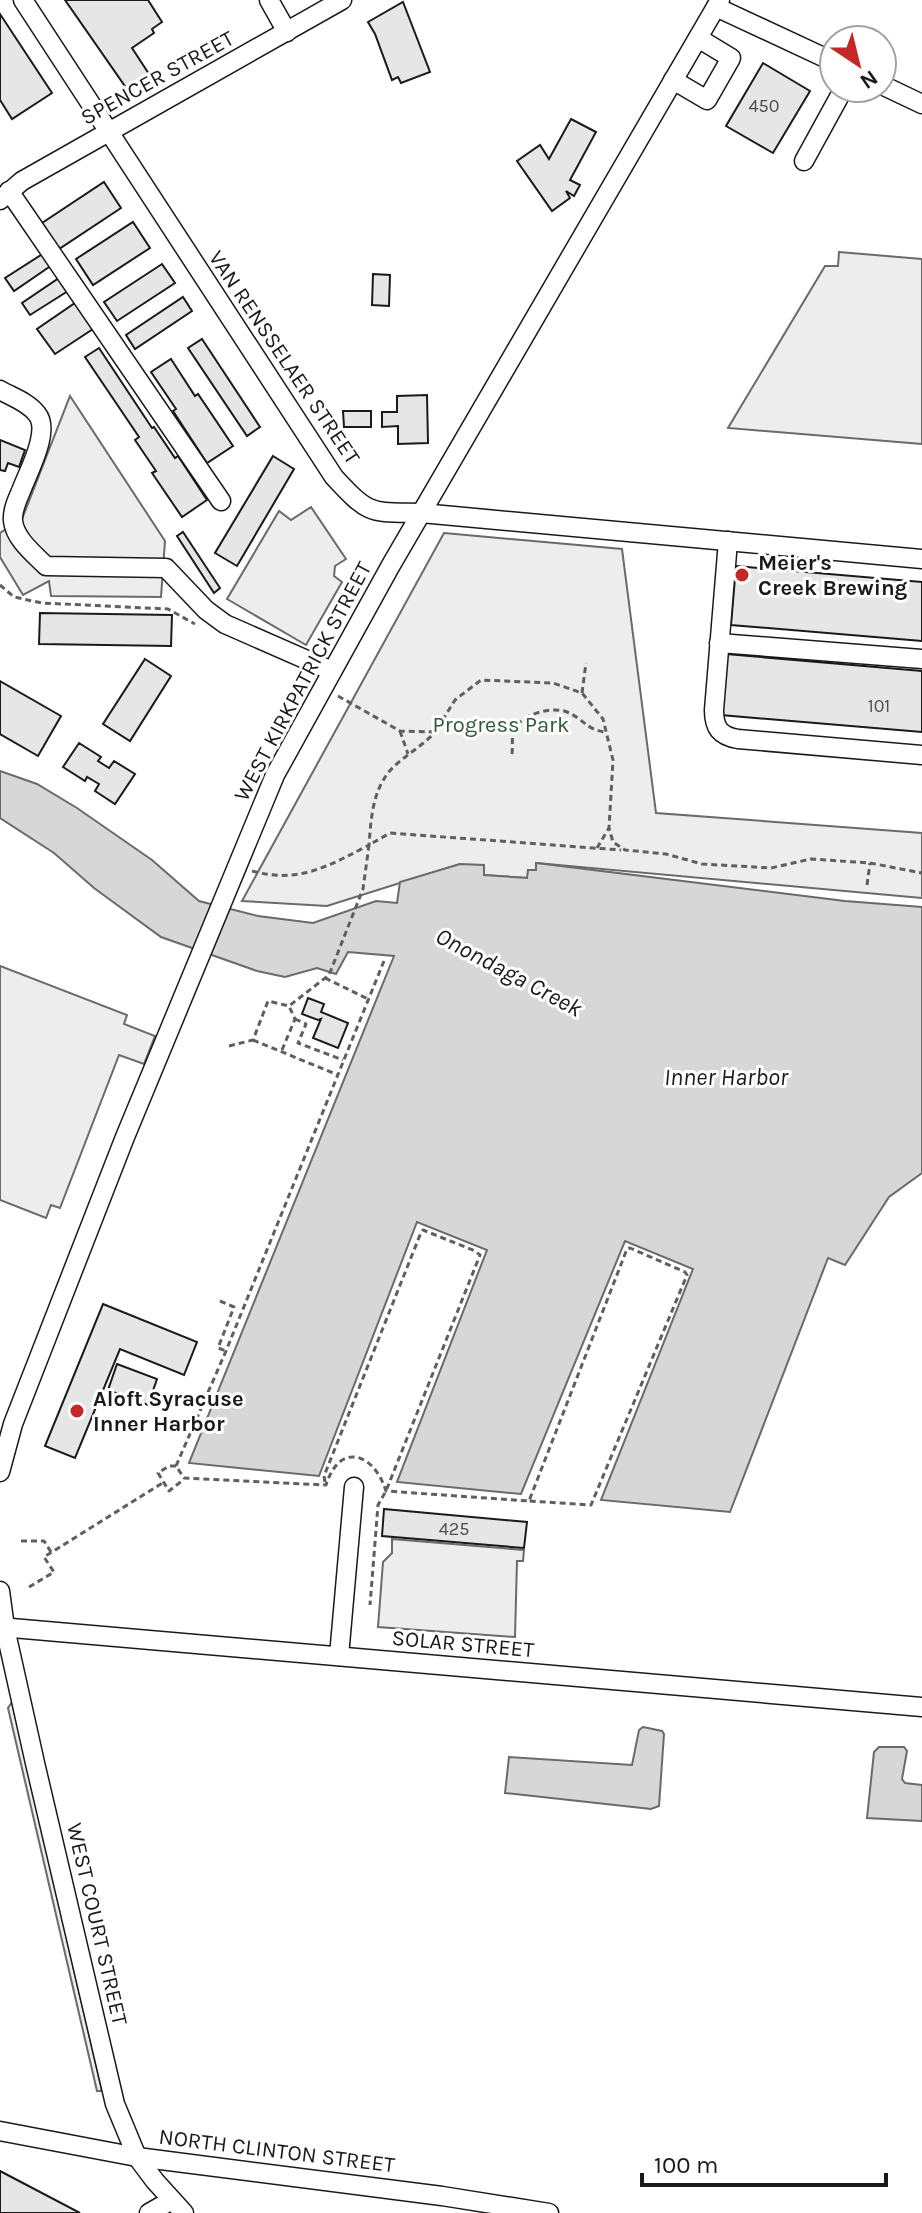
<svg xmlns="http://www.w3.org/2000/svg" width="922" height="2213" font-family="Karla,sans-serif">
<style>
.built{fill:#ededed;stroke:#6a6a6a;stroke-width:2}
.water{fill:#d7d7d7;stroke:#6a6a6a;stroke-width:2}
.building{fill:#e6e6e6;stroke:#1a1a1a;stroke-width:2}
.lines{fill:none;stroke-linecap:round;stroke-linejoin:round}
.minor-casing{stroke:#1a1a1a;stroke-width:21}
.path{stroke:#5f5f5f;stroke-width:3;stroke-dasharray:6 4;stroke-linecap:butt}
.minor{stroke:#fff;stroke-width:18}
.poi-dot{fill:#c62828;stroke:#fff;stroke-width:3}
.labels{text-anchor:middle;stroke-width:6;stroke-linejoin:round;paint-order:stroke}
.number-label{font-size:18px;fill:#4d4d4d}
.street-label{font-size:22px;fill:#1a1a1a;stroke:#fff}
.poi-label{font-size:22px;font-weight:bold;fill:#1a1a1a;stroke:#fff;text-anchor:start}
.park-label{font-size:22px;fill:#2b5a34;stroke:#fff}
.water-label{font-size:24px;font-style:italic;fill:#1a1a1a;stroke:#fff}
</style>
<rect width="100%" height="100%" fill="#fff"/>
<g class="built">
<polygon points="839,252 922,259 922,444 728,428 825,266 838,266"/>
<polygon points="70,396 165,541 161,597 51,596 49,581 23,595 0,557 0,533 22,519"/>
<polygon points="311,507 346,559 335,566 334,576 342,582 306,645 227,599 279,511 291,520"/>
<polygon points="444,533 622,549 656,813 922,833 922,898 537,863 536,870 528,878 483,875 460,864 327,906 242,901"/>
<polygon points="0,966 127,1015 124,1024 155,1036 144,1064 119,1055 60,1208 51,1205 46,1218 0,1200"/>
<polygon points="392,1539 524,1550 523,1561 517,1561 515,1637 378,1627 383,1562 392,1553"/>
<polygon points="12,1702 102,2091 97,2091 8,1708"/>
</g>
<g class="water">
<polygon points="0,771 37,784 77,808 152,860 199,901 258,916 313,923 376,901 397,903 400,882 460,864 484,865 484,875 527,878 528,870 536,870 536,863 845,901 922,907 922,1173 889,1197 845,1265 828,1258 730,1512 601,1500 693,1269 625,1241 521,1494 397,1482 487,1250 417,1222 319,1476 189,1463 394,956 348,952 336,974 317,968 285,977 257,971 161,937 94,888 54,853 0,818"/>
<polygon points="643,1727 662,1731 664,1734 659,1806 651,1809 505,1793 509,1757 632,1765 639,1730"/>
<polygon points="879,1747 904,1747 907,1751 902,1779 905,1783 922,1785 922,1821 867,1818 874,1752"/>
</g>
<g class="building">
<polygon points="65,0 148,0 162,22 152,29 154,33 132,48 149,74 127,89"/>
<polygon points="403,2 430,72 401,83 398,77 392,80 375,34 368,22"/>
<polygon points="0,14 52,93 12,119 0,100"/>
<polygon points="763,63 810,91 773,153 726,126"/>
<polygon points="571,119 596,132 570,180 580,185 574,196 566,191 570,198 552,211 517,161 540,145 549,159"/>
<polygon points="104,182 121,208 59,249 42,223"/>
<polygon points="133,222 150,248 93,285 76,259"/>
<polygon points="44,253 52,265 14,291 5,278"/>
<polygon points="162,264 175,283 117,321 104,302"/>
<polygon points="373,274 390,275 389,306 372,305"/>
<polygon points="59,278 68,291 30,315 22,303"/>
<polygon points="183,297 192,311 135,349 126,335"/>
<polygon points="75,303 93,329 55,354 37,329"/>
<polygon points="202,339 260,427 247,436 188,348"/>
<polygon points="99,348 152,428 154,427 175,458 178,456 207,500 182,517 152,473 156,471 135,440 139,437 85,357"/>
<polygon points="171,359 195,396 198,394 233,446 207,463 173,411 176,409 151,372"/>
<polygon points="427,395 428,443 398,444 398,426 382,427 382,412 397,412 397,396"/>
<polygon points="343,411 371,411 371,427 344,427"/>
<polygon points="0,440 25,450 19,467 8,463 5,471 0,470"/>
<polygon points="273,456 294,469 237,566 215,553"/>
<polygon points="183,532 220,588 214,593 177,536"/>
<polygon points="736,566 922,582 922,641 731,625"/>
<polygon points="40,613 172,615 171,646 39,644"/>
<polygon points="726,654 922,671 922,732 721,715"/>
<polygon points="145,659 171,676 130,741 103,724"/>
<polygon points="0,681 61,716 38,756 0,734"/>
<polygon points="79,743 101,757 98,761 109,768 114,761 135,774 115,804 95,791 99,784 87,777 85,781 63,767"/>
<polygon points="308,998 324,1004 321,1012 348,1023 338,1048 313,1038 321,1019 318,1020 302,1014"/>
<polygon points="103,1304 197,1342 184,1375 120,1349 75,1458 45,1446"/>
<polygon points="117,1364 157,1379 148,1405 108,1390"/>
<polygon points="384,1509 527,1522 524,1548 382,1536"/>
<polygon points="0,2171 80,2213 0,2213"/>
</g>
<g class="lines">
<defs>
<g id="minor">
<path d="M23 0 334 477C370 516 370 512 421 513L922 559"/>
<polyline points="269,0 287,32"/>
<polyline points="716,7 834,62"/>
<polyline points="673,80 707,100 731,58 698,38"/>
<polyline points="882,85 922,104"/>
<polyline points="804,161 844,88"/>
<polyline points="9,191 221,501"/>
<polyline points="0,200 22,181 342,0"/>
<path d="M0 390C12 397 28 402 37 414 51 431 28 472 21 491 17 500 12 511 13 521 15 539 34 554 46 566L166 568 206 610 225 624 332 671"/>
<path d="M728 541 714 710C714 728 720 736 738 739L922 755"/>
<polyline points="719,643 922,659"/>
<polyline points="0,1472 13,1424 125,1137 275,775 391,565 720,0"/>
<polyline points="0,1591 5,1628 35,1763 115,2104 137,2157 155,2181 184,2213"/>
<polyline points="0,1627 922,1707"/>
<polyline points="339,1656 354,1487"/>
<polyline points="0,2131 137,2157 442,2196 549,2213"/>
<polyline points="149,2213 172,2200"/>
</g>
</defs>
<use href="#minor" class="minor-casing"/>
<g class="path">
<polyline points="0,585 14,597 42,603 168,609 195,624"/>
<polyline points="582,693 586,663"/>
<polyline points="338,696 400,731 435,732 455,700 481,680 553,683 582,693 603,719 613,760 609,828 613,842 625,850 666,854 702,864 771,868 811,859 870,863 922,873"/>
<polyline points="400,731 408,754"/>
<path d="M512 754C513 745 511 736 515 728 523 714 552 706 567 712 584 719 586 730 606 732"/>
<polyline points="597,848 609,828"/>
<path d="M252 871C298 884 329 866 369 845 371 820 372 794 388 773 401 757 421 748 435 732"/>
<polyline points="867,885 870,863"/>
<path d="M384 961 226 1351 176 1466 184 1478 326 1485C340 1441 374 1453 386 1491L529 1501 627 1249 630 1248 685 1272 687 1275 591 1505 529 1501"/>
<polyline points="325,978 368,999"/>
<polyline points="295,1019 306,1024 298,1043 343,1060"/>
<polyline points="253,1040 338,1075"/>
<polyline points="229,1046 253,1040 268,1001 289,1006 329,975 363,889 369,845 390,833 621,850"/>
<polyline points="282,1050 295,1019 289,1006"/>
<polyline points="220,1301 234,1307 218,1348 226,1351"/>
<polyline points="176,1466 169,1466 158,1473 169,1491 183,1480"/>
<polyline points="325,1482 324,1476 420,1235 423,1230 475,1251 480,1255 386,1491 378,1505 370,1605"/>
<polyline points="21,1541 44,1541 51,1552"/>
<polyline points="29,1587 54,1572 44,1557 164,1482"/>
</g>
<use href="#minor" class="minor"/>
</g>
<g class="poi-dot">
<circle cx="742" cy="575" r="8"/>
<circle cx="77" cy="1411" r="8"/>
</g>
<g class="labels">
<g class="number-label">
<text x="764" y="112">450</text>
<text x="879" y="712">101</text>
<text x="454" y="1535">425</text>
</g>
<g class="street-label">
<text transform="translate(157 77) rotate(-29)" y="8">SPENCER STREET</text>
<text transform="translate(285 357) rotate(56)" y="8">VAN RENSSELAER STREET</text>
<text transform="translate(302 681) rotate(-62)" y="8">WEST KIRKPATRICK STREET</text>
<text transform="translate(463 1643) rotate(5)" y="8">SOLAR STREET</text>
<text transform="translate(98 1924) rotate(77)" y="8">WEST COURT STREET</text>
<text transform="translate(277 2150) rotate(7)" y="8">NORTH CLINTON STREET</text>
</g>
<g class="poi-label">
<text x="758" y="570">Meier's<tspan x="758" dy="25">Creek Brewing</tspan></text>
<text x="93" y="1406">Aloft Syracuse<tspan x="93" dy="25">Inner Harbor</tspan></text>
</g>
<g class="park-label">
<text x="501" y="732">Progress Park</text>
</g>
<g class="water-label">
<text transform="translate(509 972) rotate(28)" y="8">Onondaga Creek</text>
<text x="726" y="1085">Inner Harbor</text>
</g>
</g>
<g transform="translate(858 64) rotate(145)"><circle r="38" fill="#ffffff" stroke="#a3a3a3" stroke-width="2"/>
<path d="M0-6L14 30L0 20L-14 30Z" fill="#c62828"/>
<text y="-12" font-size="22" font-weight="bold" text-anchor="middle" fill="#1a1a1a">N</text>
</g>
<path d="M642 2173v12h244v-12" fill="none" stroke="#1a1a1a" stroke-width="4"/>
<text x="654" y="2173" font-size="24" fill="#1a1a1a" stroke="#ffffff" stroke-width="6" paint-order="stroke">100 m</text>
</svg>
